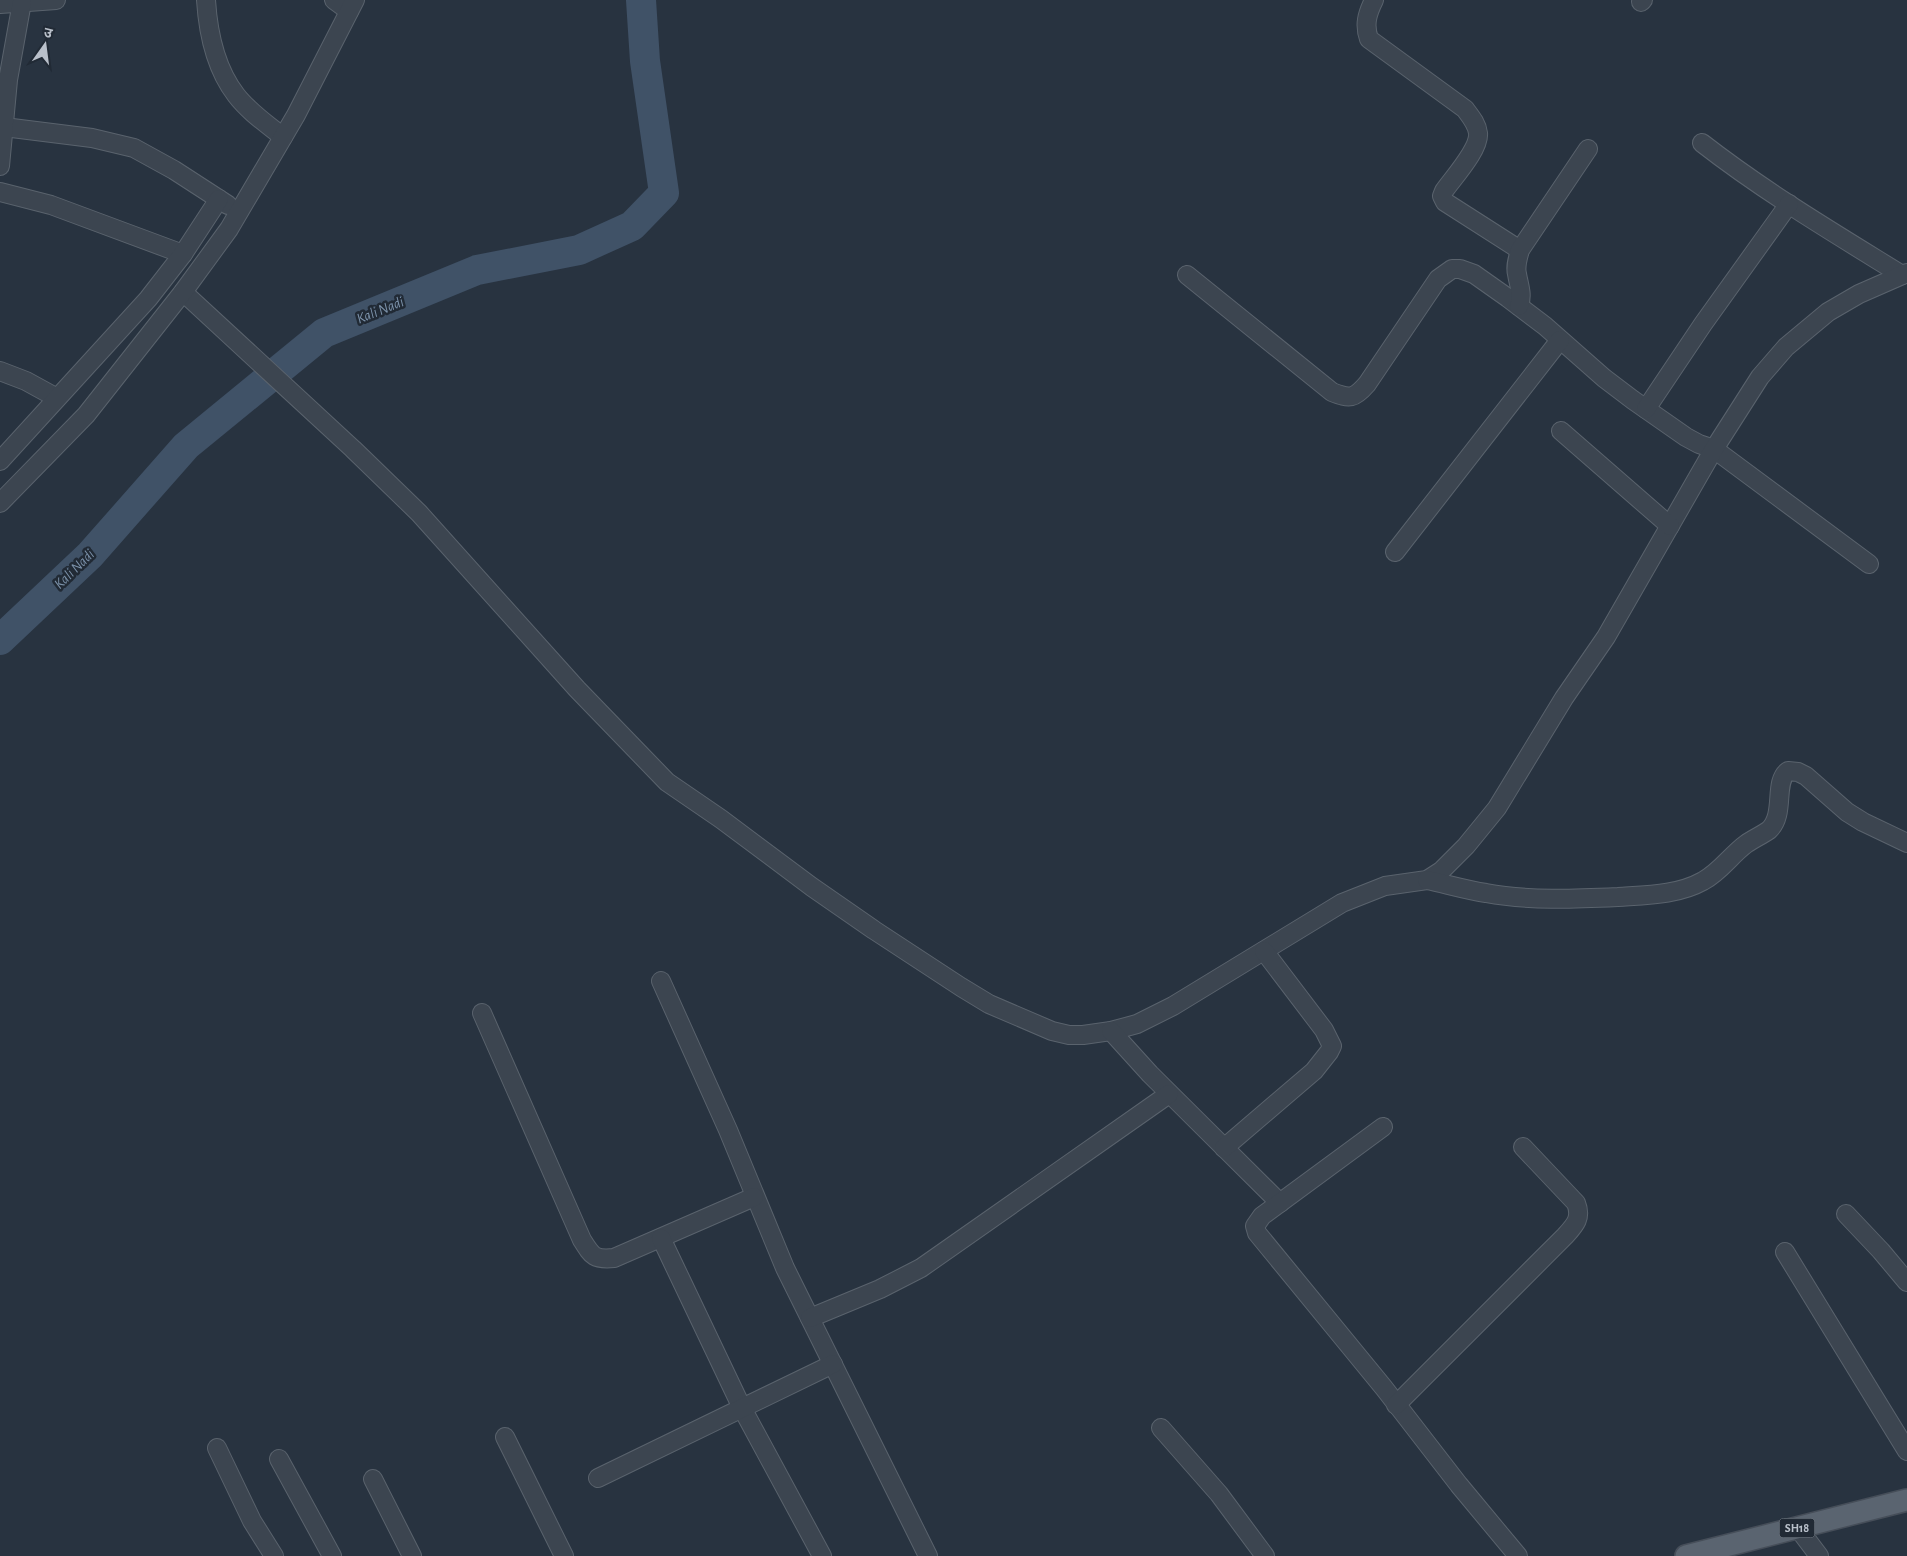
<svg xmlns="http://www.w3.org/2000/svg" width="1907" height="1556" font-family="'Alegreya Sans','Noto Sans Devanagari',sans-serif">
<style>
.lines{fill:none;stroke-linecap:round;stroke-linejoin:round}
.river{stroke:#405267;stroke-width:30}
.minor-casing{stroke:#5a636d;stroke-width:20}
.major-casing{stroke:#464e59;stroke-width:24}
.minor{stroke:#3c4550;stroke-width:18}
.major{stroke:#5a6470;stroke-width:21}
.labels{text-anchor:middle;stroke-width:5;stroke-linejoin:round;paint-order:stroke}
.shield{fill:#212a35;stroke:#8b939d;stroke-width:1}
.shield-label{font-size:12px;font-weight:bold;fill:#b9c0ca}
.water-label{font-size:15px;font-style:italic;fill:#7c92aa;stroke:#212a35}
</style>
<rect width="100%" height="100%" fill="#283340"/>
<g class="lines">
<polyline class="river" points="0,640 90,555 186,446 324,333 477,270 579,250 632,226 664,193 645,61 641,0"/>
<defs>
<g id="minor">
<path d="M206 0C208 32 216 69 236 95 249 112 267 124 283 137"/>
<polyline points="334,0 349,11"/>
<path d="M1374 0C1367 14 1364 25 1369 39L1465 109C1471 117 1477 124 1478 133 1480 149 1453 178 1444 191L1442 196 1445 202 1520 250"/>
<polyline points="1641,2 1643,0"/>
<polyline points="0,4 56,0"/>
<polyline points="4,127 92,138 134,148 174,170 228,205"/>
<path d="M1702 143C1765 192 1834 233 1902 275"/>
<polyline points="0,166 8,80 22,2"/>
<polyline points="0,192 51,205 183,254"/>
<path d="M1187 275 1332 392C1350 399 1354 399 1367 384L1438 279 1452 269H1460L1474 274 1508 298 1545 326 1604 378 1633 400 1686 437 1699 444 1714 449 1869 564"/>
<polyline points="183,292 353,449 419,513 577,689 667,782 721,819 812,887 874,930 961,987 989,1004 1052,1031 1069,1035 1083,1035 1111,1031 1137,1024 1173,1006 1342,903 1385,886 1427,880 1441,871 1466,846 1497,808 1564,698 1606,637 1714,449 1760,377 1786,347 1828,312 1859,294 1907,273"/>
<path d="M1519 306C1523 294 1519 286 1517 274 1515 266 1518 258 1520 250L1588 149"/>
<polyline points="0,371 26,381 57,398"/>
<polyline points="1646,409 1703,324 1789,204"/>
<polyline points="1561,431 1670,526"/>
<polyline points="0,461 148,299 183,254 219,199"/>
<polyline points="0,503 86,415 183,292 229,229 296,115 355,0"/>
<polyline points="1395,552 1560,340"/>
<path d="M1427 880C1446 884 1466 890 1486 893 1529 901 1574 899 1618 897 1647 895 1678 895 1703 881 1720 872 1731 855 1746 844 1753 839 1762 835 1769 830 1786 814 1773 782 1788 771L1798 772 1806 776 1847 812 1863 822 1907 843"/>
<polyline points="661,981 728,1130 785,1268 928,1556"/>
<path d="M482 1013 582 1240C592 1256 594 1260 614 1258L754 1197"/>
<polyline points="1111,1031 1150,1074 1280,1203"/>
<polyline points="1383,1127 1262,1216 1255,1226 1257,1233 1384,1388 1459,1485 1518,1556"/>
<polyline points="1224,1148 1314,1071 1329,1052 1332,1046 1324,1030 1264,951"/>
<polyline points="1846,1214 1881,1251 1907,1282"/>
<polyline points="661,1238 742,1408 822,1556"/>
<polyline points="1785,1252 1907,1451"/>
<polyline points="810,1318 880,1289 921,1268 1169,1094"/>
<path d="M1396 1405 1565 1236C1575 1225 1582 1218 1576 1203L1523 1147"/>
<polyline points="1161,1428 1219,1494 1265,1556"/>
<polyline points="505,1437 564,1556"/>
<polyline points="217,1448 252,1521 274,1556"/>
<polyline points="279,1459 332,1556"/>
<polyline points="598,1478 833,1364"/>
<polyline points="373,1479 412,1556"/>
<polyline points="1798,1528 1819,1556"/>
</g>
<polyline id="major" points="1686,1556 1907,1500"/>
</defs>
<use href="#minor" class="minor-casing"/>
<use href="#major" class="major-casing"/>
<use href="#minor" class="minor"/>
<use href="#major" class="major"/>
</g>
<g class="labels">
<rect class="shield" x="1779.5" y="1518.5" width="35" height="19" rx="4"/>
<g class="shield-label">
<text x="1797" y="1532">SH18</text>
</g>
<g class="water-label">
<text transform="translate(380 310) rotate(-22)" y="5">Kali Nadi</text>
<text transform="translate(74 569) rotate(-44)" y="5">Kali Nadi</text>
</g>
</g>
<g transform="translate(45 45) rotate(14)" stroke="#212a35" stroke-width="4" paint-order="stroke">
<path d="M0-4L9 19L0 12L-9 19Z" fill="#b9c0ca"/>
<text y="-8" font-size="14" font-weight="bold" text-anchor="middle" fill="#b9c0ca">उ</text>
</g>
</svg>
